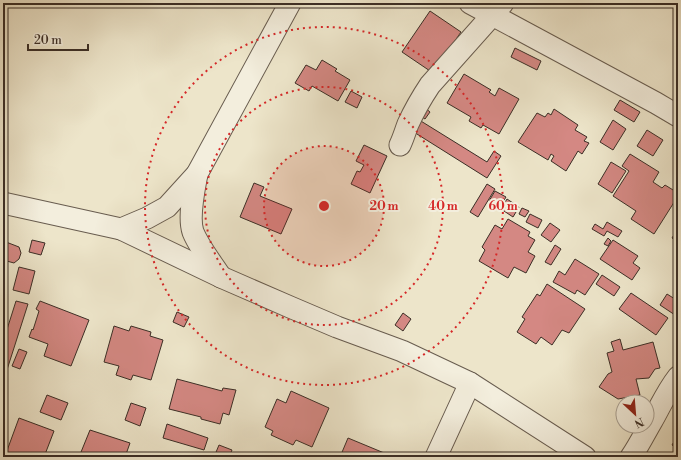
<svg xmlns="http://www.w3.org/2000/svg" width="681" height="460" font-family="'Libre Bodoni',serif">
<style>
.building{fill:#d48883;stroke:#3b2e26}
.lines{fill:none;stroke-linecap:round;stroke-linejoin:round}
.minor-casing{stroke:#685c4f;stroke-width:23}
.minor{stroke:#f3eedd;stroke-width:21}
.ring{fill:none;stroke:#d62828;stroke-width:2;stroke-dasharray:2 4}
.centre{fill:#d62828;stroke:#f3eedd;stroke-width:2}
.ring-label{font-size:12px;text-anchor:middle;font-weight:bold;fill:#d62828;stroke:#f3eedd;stroke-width:4;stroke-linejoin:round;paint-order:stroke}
</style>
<rect width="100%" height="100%" fill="#ede5ca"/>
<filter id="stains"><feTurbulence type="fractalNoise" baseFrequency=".005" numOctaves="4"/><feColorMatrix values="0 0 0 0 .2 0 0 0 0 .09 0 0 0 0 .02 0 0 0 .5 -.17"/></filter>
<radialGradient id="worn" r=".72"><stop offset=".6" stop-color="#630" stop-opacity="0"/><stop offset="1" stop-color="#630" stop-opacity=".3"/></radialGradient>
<g class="building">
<polygon points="430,11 461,32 433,73 402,52"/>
<polygon points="515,48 541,61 537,70 511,57"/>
<polygon points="322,60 337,69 335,71 350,80 338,101 312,86 309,91 295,83 306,65 316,70"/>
<polygon points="464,74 491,90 489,92 495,96 499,88 519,99 499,134 483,125 481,128 469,121 471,117 447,103"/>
<polygon points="351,91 362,97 357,108 345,102"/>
<polygon points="620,100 640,112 634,122 614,110"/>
<polygon points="424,107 430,112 425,119 419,115"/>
<polygon points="554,109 578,125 575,130 587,137 584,141 589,143 582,154 578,151 566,171 551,161 554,156 551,154 548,160 518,142 537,113 545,117 548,113 551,115"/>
<polygon points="416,118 487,162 494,151 501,156 487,178 409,129"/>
<polygon points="613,120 626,129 613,150 600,142"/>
<polygon points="647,130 663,140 653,156 637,146"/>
<polygon points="364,145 387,156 370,193 351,184 357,171 360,172 364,165 356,161"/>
<polygon points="630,154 659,172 653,182 662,188 665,185 678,193 678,196 654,234 631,219 636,211 613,196 629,171 622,166"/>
<polygon points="611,162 626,171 612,193 598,184"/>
<polygon points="254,183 264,187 260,196 292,209 281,234 240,217"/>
<polygon points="487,184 495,189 478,217 470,212"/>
<polygon points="495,191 506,197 500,207 489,201"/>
<polygon points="507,199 519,207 513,217 501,209"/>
<polygon points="522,208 529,211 525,217 519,214"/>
<polygon points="530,214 542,220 538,228 526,222"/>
<polygon points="508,219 530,232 528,236 535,240 528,252 535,256 526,273 514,267 508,278 479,261 485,250 482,247 495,225 502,229"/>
<polygon points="607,222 622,231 618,237 607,231 604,236 592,229 595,224 603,229"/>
<polygon points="550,223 560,230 551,242 541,235"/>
<polygon points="678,228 678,242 672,238"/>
<polygon points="608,238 611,241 608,246 604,244"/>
<polygon points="32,240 45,243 41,255 29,252"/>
<polygon points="613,240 638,256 633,263 640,268 632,280 600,259"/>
<polygon points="6,242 19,247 21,253 19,259 14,263 3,260 3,244"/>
<polygon points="555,245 561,249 551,265 545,262"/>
<polygon points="575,259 599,274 585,295 577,290 575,294 553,282 559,271 565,275"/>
<polygon points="19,267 35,271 29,294 13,290"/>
<polygon points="602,275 620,287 614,296 596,284"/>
<polygon points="547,284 585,309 569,333 562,330 552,345 541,337 536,344 517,332 525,319 522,317 537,294 540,296"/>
<polygon points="631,293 668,318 656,335 619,309"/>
<polygon points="667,294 678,301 678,317 660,305"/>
<polygon points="16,301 28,304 5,376 3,375 3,342"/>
<polygon points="40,301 89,320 71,366 44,356 48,344 29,337 32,329 33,330 39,311 36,309"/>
<polygon points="177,312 189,317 184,327 173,322"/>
<polygon points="403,313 411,319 403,331 395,325"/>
<polygon points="114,326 129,331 131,326 151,332 150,336 163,340 151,380 133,375 131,380 116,375 119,366 104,362"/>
<polygon points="620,339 623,350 653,342 660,368 655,369 649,378 636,379 640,395 618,399 599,387 608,374 612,372 607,353 614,351 611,342"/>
<polygon points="19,349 27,352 20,369 12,366"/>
<polygon points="177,379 222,391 223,388 236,390 229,415 223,413 220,424 201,419 201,417 169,409"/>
<polygon points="291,391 329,408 312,447 296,440 293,445 271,435 273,431 265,427 277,399 286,403"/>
<polygon points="47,395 68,403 61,420 40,412"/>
<polygon points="131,403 146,408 140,426 125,420"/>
<polygon points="19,418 54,431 44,457 7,457 5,456"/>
<polygon points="167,424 208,438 204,450 163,438"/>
<polygon points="90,430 130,443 125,457 79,457"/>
<polygon points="678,435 678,449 672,445"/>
<polygon points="348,438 389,455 388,457 340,457"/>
<polygon points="219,445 232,450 229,457 214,457"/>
</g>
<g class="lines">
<defs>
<g id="minor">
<polyline points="470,3 656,103 678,116"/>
<path d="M400 145C403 139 405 132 408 124 414 111 422 97 430 85L503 3"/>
<path d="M197 174C194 190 188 217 193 232 199 247 212 263 221 277"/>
<polyline points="3,203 121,229 221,277 290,307 337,327 402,351 470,383 585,457"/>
<polyline points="121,229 147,218 167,207 197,174 290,3"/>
<polyline points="436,457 470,383"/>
<path d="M631 457C639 445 645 433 652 421 661 405 667 391 678 377"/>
</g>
</defs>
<use href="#minor" class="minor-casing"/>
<use href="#minor" class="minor"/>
</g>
<circle cx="324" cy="206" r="60" fill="#d62828" fill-opacity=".12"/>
<g class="ring">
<circle cx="324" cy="206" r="60"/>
<circle cx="324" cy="206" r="119"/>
<circle cx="324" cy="206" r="179"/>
</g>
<circle cx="324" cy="206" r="6" class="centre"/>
<g class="ring-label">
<text x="384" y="210">20 m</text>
<text x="443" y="210">40 m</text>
<text x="503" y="210">60 m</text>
</g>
<rect width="681" height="460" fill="none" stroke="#ede5ca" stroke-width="16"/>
<rect x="4" y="4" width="673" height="452" fill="none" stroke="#3b2e26" stroke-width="2"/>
<rect x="8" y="8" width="665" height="444" fill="none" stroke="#3b2e26"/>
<g transform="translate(635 414) rotate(154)"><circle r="19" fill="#f3eedd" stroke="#a9a194"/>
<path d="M0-3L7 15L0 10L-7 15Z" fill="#8f2418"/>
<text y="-6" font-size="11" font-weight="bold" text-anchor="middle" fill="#3b2e26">N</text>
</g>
<path d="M28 44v6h60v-6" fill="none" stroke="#3b2e26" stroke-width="2"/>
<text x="34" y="44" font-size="12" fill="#3b2e26" stroke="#f3eedd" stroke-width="3" paint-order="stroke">20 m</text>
<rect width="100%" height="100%" filter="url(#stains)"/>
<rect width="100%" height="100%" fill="url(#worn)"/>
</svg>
